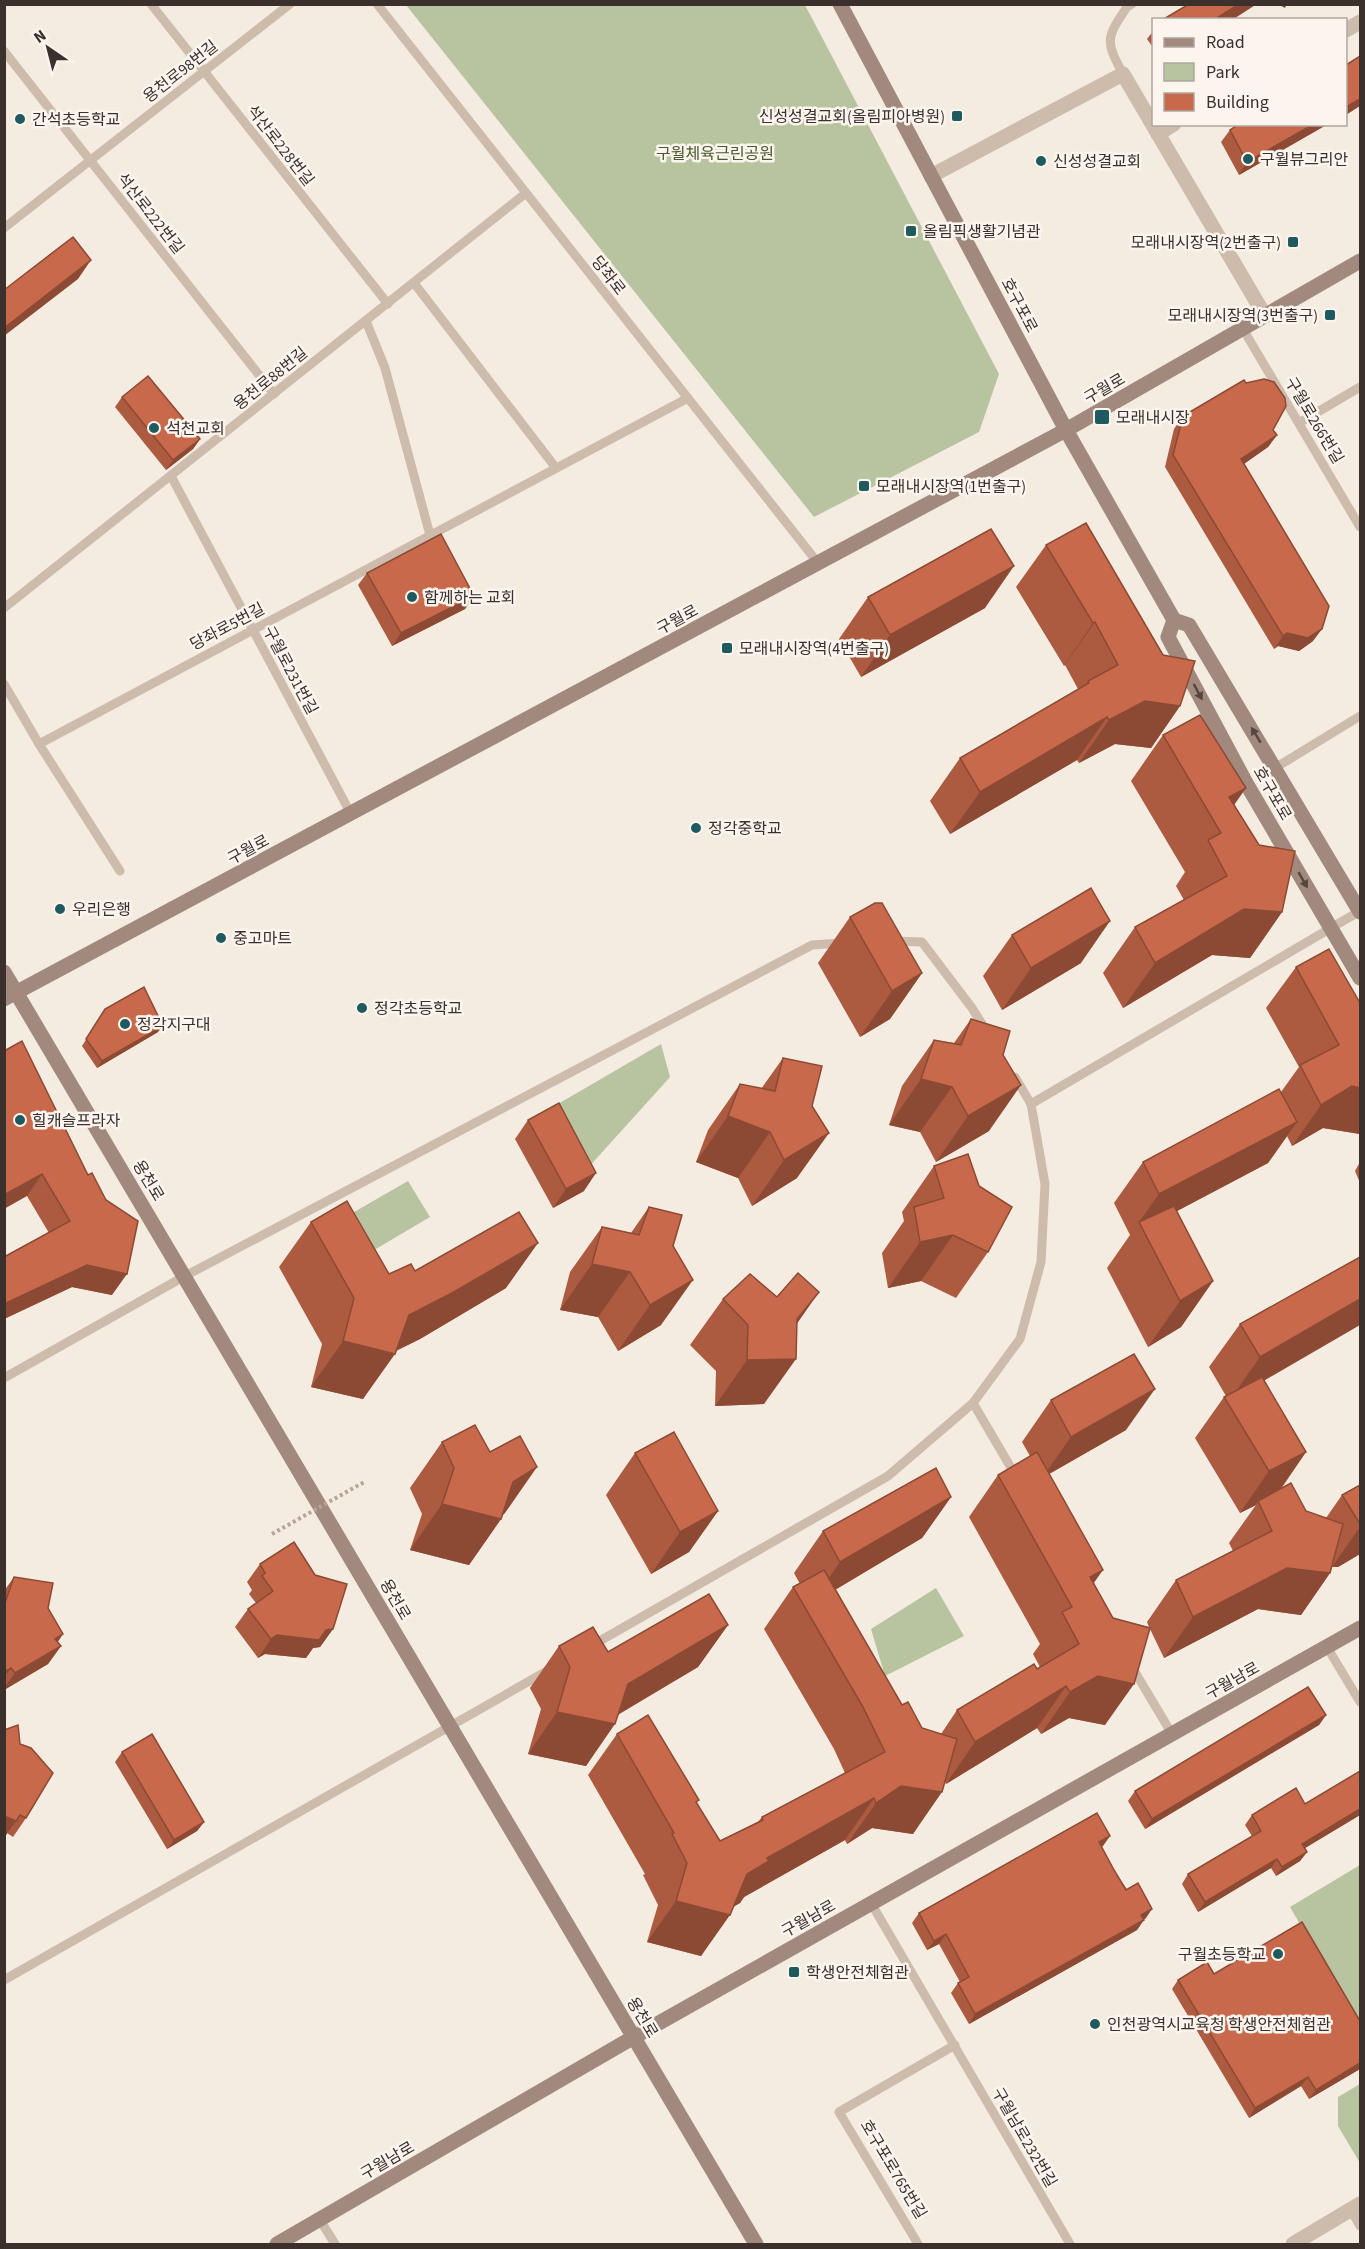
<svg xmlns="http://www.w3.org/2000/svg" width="1365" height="2249" font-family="'Source Sans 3','Noto Sans KR',sans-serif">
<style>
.green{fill:#b8c4a0}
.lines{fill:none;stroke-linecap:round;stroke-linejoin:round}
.lane{stroke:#cdbbac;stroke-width:9}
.street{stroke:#cdbbac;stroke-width:15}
.secondary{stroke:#a18a7d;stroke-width:15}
.path-bridge{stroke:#b9a596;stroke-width:4;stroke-dasharray:3 3;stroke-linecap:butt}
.wall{fill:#ac5a40}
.shaded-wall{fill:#8c4a34}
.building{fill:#c8694b;stroke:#8c4a34;stroke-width:1.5}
.oneway{fill:#544640}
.poi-dot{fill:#1f5a5e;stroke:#fbf5ee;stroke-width:2}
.labels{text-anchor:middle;stroke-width:5;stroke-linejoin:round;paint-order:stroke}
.street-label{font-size:16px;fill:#3b302b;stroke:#fbf5ee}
.poi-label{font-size:16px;fill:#3b302b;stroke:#fbf5ee;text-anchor:start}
.park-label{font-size:16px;fill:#4a5a2e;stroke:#fbf5ee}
</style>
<rect width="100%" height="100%" fill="#f4ebe1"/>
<g class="green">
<polygon points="406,5 805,5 999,374 979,432 814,517"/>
<polygon points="661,1044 670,1077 587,1169 558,1104"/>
<polygon points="408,1181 430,1217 364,1256 342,1219"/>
<polygon points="936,1588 964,1636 885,1676 871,1629"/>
<polygon points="1360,1865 1360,2028 1290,1907"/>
<polygon points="1360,2084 1360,2163 1338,2126 1338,2097"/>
</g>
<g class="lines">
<g class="lane">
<polyline points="151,4 388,304"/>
<polyline points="377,4 818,563"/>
<polyline points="4,51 274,394"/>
<path d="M1123 74C1105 41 1106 38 1127 7L1132 4"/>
<polyline points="4,228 290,4"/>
<polyline points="414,283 556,468"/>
<polyline points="366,321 385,368 430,535"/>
<polyline points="1243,329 1360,527"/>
<polyline points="1299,423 1360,387"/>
<polyline points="171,476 351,814"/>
<polyline points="4,608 526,193"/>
<polyline points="4,684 39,744 120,871"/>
<polyline points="39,744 688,398"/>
<polyline points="1275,768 1360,716"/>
<polyline points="894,941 922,942 972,1008 987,1032"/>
<polyline points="1031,1104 1360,911"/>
<polyline points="4,1378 185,1276 812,945 841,943"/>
<polyline points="973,1403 1017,1478"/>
<polyline points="591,1646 888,1476 973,1403 1020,1339 1041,1262 1045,1184 1031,1104 1015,1077"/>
<polyline points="1327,1647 1360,1702"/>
<polyline points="1132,1667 1172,1734"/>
<polyline points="871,1903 1070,2244"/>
<polyline points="4,1980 547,1671"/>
<polyline points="1351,2210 1360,2226"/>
<polyline points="320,2220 335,2244"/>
<polyline points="918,2244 839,2112 955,2045"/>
</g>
<g class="street">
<polyline points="1346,30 1360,22"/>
<polyline points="1158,134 1174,124"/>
<polyline points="931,176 1123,74 1265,316"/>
<polyline points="1293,2244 1360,2204"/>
</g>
<g class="secondary">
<polyline points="840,4 1066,430 1174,620 1189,625 1360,912"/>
<polyline points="1174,620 1168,637 1246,783 1360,978"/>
<polyline points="4,972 756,2244"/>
<polyline points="4,999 1066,430 1360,261"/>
<polyline points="277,2244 634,2037 1360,1628"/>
</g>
<polyline class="path-bridge" points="272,1534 366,1481"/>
</g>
<g class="wall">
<polygon points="1154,30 1154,49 1147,39"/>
<polygon points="1328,124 1239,175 1221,142 1230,130"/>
<polygon points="122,397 200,439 193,449 166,470 115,407"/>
<polygon points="1183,416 1273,430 1277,435 1268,447 1244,464 1313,641 1299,651 1278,646 1274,649 1165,467 1174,429"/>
<polygon points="1046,545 1180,706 1151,748 1115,744 1079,763 1077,760 950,834 930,801 960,758 1078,689 1065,665 1064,666 1016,587"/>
<polygon points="367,573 474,596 465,609 392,646 358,585"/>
<polygon points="868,597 985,608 861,677 839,639"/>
<polygon points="1163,735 1234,804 1282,912 1250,958 1212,955 1123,1008 1103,973 1135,927 1184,900 1176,886 1185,872 1131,781"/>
<polygon points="850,917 922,973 890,1019 860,1037 818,963"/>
<polygon points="1012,935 1081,963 1002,1010 983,976"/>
<polygon points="1296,967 1360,1003 1360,1134 1323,1128 1292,1146 1287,1136 1268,1163 1177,1211 1213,1281 1181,1327 1148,1347 1107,1268 1130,1235 1114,1203 1143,1162 1281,1092 1299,1067 1266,1008"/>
<polygon points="105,1009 158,1032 97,1068 82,1046"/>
<polygon points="971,1019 1003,1055 989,1131 936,1162 920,1132 889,1125 902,1086 934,1040 954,1043"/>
<polygon points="4,1051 112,1295 72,1287 4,1319 4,1257 49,1233 27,1196"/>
<polygon points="783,1058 812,1106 797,1178 752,1206 738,1178 696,1162 708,1130 740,1084 761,1089"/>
<polygon points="528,1120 584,1191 553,1208 515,1139"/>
<polygon points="1360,1162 1360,1183 1355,1171"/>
<polygon points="934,1166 988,1252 956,1298 921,1281 888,1288 882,1253 904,1221 902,1212"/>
<polygon points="649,1207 673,1246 661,1325 618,1351 598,1317 560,1310 570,1272 602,1227 631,1233"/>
<polygon points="311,1222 389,1274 415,1271 506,1288 420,1339 395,1351 363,1399 311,1387 322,1344 279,1267"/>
<polygon points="1360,1257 1264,1381 1306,1452 1281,1489 1306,1511 1326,1518 1342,1495 1360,1485 1360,1554 1338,1567 1332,1566 1330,1573 1301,1615 1258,1609 1164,1658 1150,1629 1105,1725 1069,1718 1041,1734 1037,1728 946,1784 945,1782 913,1834 872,1828 847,1844 845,1840 744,1897 740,1903 734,1906 701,1956 647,1942 658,1905 643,1875 645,1874 588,1775 617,1734 697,1804 720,1841 758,1822 762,1817 845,1773 834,1749 764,1629 793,1587 800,1584 794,1573 823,1531 951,1497 922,1538 835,1590 902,1705 922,1728 941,1734 957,1710 1040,1667 1033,1654 1040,1644 969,1517 998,1475 1030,1456 1022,1442 1051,1400 1126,1430 1049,1474 1094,1583 1113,1618 1149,1627 1147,1622 1176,1580 1233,1551 1229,1543 1256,1505 1240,1513 1195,1438 1224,1397 1226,1396 1209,1367 1240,1324"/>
<polygon points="723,1299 797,1323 764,1404 715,1406 716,1371 690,1345"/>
<polygon points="442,1442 505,1513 503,1515 501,1519 469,1565 410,1550 422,1514 410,1488"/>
<polygon points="635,1453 718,1511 689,1552 651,1574 606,1495"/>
<polygon points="260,1564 333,1629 320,1647 313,1648 306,1658 265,1654 258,1658 235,1627 248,1609 256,1603 249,1594 252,1590 247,1582"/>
<polygon points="14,1577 48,1608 58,1642 61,1646 48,1664 4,1690 4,1591"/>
<polygon points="728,1625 698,1667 618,1714 586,1766 528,1754 541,1709 530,1688 559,1646 608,1652"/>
<polygon points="1326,1715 1319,1725 1145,1829 1128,1801 1135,1791"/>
<polygon points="4,1730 26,1818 13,1837 7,1833 4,1838"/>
<polygon points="122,1752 204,1822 197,1831 167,1849 115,1762"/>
<polygon points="1360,1771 1360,1815 1305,1848 1307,1852 1300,1861 1276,1876 1271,1868 1198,1912 1182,1884 1188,1874 1252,1836 1245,1825 1252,1815 1305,1804"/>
<polygon points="1103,1846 1101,1847 1114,1870 1146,1918 1143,1920 1137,1930 969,2024 951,1993 958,1983 960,1982 939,1944 927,1950 912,1923 919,1913"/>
<polygon points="1214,1974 1360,2021 1360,2069 1309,2099 1301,2086 1249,2118 1172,1989 1178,1980"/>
</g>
<g class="shaded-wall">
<polygon points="1239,4 1257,4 1232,20 1214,20"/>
<polygon points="1277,4 1287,4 1285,8"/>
<polygon points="1360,99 1360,106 1346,115 1346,107"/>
<polygon points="1314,124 1328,124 1239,175 1247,162"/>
<polygon points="91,260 78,279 4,336 4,328"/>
<polygon points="1277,435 1268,447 1232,472 1241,459"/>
<polygon points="200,439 193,449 166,470 173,460"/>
<polygon points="1014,566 985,608 861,677 890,635"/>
<polygon points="474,596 465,609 392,646 401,633"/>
<polygon points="1095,622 1065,665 1064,666 1093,623"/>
<polygon points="1322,629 1313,641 1299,651 1278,646 1274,649 1283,636 1287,633"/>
<polygon points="1145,701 1180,706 1151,748 1115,744 1079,763 1109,720"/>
<polygon points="1107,717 1077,760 950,834 980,792"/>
<polygon points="1246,788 1218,828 1229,797"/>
<polygon points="1244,909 1282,912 1250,958 1212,955 1123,1008 1155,963"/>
<polygon points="1110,921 1081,963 1002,1010 1031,968"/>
<polygon points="922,973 890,1019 860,1037 892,991"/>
<polygon points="163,1026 158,1032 97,1068 102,1061"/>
<polygon points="921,1079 952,1087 920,1132 889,1125"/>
<polygon points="1021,1085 989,1131 936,1162 968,1116"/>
<polygon points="1352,1086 1360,1088 1360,1134 1323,1128 1292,1146 1321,1105"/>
<polygon points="728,1116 770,1132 738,1178 696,1162"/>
<polygon points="1297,1122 1268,1163 1143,1229 1139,1222 1159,1194"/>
<polygon points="829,1133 797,1178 752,1206 784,1160"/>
<polygon points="596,1173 584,1191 553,1208 566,1189"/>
<polygon points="42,1174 27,1196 4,1209 4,1195"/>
<polygon points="953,1235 921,1281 888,1288 920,1242"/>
<polygon points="538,1243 506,1288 420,1339 392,1353 395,1354 363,1399 311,1387 343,1341 409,1315"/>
<polygon points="592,1264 630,1272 598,1317 560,1310"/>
<polygon points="87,1265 127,1274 112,1295 72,1287 4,1319 4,1304"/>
<polygon points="693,1280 661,1325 618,1351 650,1305"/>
<polygon points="1213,1281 1181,1327 1148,1347 1180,1301"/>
<polygon points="819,1292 787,1338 796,1359 764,1404 715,1406 747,1360 797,1319"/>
<polygon points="1360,1299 1360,1325 1229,1401 1260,1357"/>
<polygon points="1155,1389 1126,1430 1042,1478 1071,1437"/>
<polygon points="1306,1452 1277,1493 1258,1501 1256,1505 1240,1513 1269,1471"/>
<polygon points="537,1467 505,1513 497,1518 501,1519 469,1565 410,1550 442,1504 513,1482"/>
<polygon points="951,1497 922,1538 811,1604 840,1562"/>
<polygon points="718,1511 689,1552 651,1574 680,1532"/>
<polygon points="1360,1527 1360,1554 1338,1567 1332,1567"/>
<polygon points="1287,1568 1330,1573 1301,1615 1258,1609 1164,1658 1193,1617"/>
<polygon points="1103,1570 1074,1611 1090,1577"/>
<polygon points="728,1625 698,1667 606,1722 615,1724 586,1766 528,1754 557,1712 628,1684"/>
<polygon points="333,1629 320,1647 313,1648 306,1658 265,1654 258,1658 271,1639 277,1635"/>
<polygon points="63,1634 52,1651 61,1646 48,1664 4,1690 4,1688 15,1673 55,1639"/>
<polygon points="11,1668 4,1677 4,1673 6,1671"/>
<polygon points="1098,1676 1134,1684 1105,1725 1069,1718 1041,1734 1070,1692"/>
<polygon points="1066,1686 1037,1728 946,1784 975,1742"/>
<polygon points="1326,1715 1319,1725 1145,1829 1152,1819"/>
<polygon points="901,1786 942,1792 913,1834 872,1828 847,1844 876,1803"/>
<polygon points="874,1798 845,1840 744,1897 740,1903 723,1913 730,1915 701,1956 647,1942 676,1901 747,1874 767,1858"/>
<polygon points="1360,1809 1360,1815 1295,1854 1302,1844"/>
<polygon points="4,1816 16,1821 4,1838"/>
<polygon points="204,1822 197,1831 167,1849 174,1840"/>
<polygon points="1110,1836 1103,1846 1092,1852 1099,1842"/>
<polygon points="1307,1852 1300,1861 1276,1876 1282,1867"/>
<polygon points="1277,1859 1271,1868 1198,1912 1205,1902"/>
<polygon points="1152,1909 1146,1918 1134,1925 1141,1915"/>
<polygon points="1144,1920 1137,1930 969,2024 975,2014"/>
<polygon points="946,1934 939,1944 927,1950 934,1941"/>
<polygon points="1360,2063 1360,2069 1309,2099 1316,2090"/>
<polygon points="1308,2077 1301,2086 1249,2118 1255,2108"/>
</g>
<g class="building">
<polygon points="1189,4 1239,4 1214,20 1162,20"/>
<polygon points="1360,56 1360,99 1346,107 1346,65"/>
<polygon points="1239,124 1314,124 1247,162 1230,130"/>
<polygon points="73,237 91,260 4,328 4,290"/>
<polygon points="148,376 200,439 173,460 122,397"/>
<polygon points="1264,379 1274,382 1285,398 1286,406 1273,430 1277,435 1241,459 1329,606 1322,629 1308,638 1287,633 1283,636 1173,455 1183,416 1244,380 1246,383"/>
<polygon points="1086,523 1163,655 1195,661 1180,706 1145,701 1109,720 1107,717 980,792 960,758 1089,683 1088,681 1118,665 1095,622 1093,623 1046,545"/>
<polygon points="991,529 1014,566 890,635 868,597"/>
<polygon points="441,534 474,596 401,633 367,573"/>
<polygon points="1200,715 1246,788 1229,797 1259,845 1295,851 1282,912 1244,909 1155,963 1135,927 1227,876 1208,840 1221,833 1163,735"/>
<polygon points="1091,888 1110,921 1031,968 1012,935"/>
<polygon points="875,903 882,903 922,973 892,991 850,917"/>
<polygon points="1329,949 1360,1003 1360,1088 1352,1086 1321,1105 1300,1065 1339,1045 1296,967"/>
<polygon points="144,987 163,1026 102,1061 86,1039 105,1009"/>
<polygon points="971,1019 1010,1031 1003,1055 1021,1085 968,1116 952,1087 921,1079 934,1040 961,1045"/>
<polygon points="22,1041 88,1175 92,1173 106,1200 138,1221 127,1274 87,1265 4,1304 4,1257 70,1221 42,1174 4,1195 4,1051"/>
<polygon points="783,1058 822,1066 812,1106 829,1133 784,1160 770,1132 728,1116 740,1084 775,1091"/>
<polygon points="1279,1089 1297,1122 1159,1194 1143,1162"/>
<polygon points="559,1103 596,1173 566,1189 528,1120"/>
<polygon points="968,1154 979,1186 1012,1207 988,1252 953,1235 920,1242 914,1207 944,1198 934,1166"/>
<polygon points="347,1201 389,1274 411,1264 415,1271 519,1212 538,1243 452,1293 409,1315 395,1354 343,1341 354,1298 311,1222"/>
<polygon points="1174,1206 1213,1281 1180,1301 1139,1222"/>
<polygon points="649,1207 682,1215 673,1246 693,1280 650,1305 630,1272 592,1264 602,1227 639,1235"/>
<polygon points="1360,1257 1360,1299 1260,1357 1240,1324"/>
<polygon points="798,1273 819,1292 797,1319 796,1359 747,1360 748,1325 723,1299 750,1274 777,1297"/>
<polygon points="1134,1354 1155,1389 1071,1437 1051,1400"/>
<polygon points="1262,1377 1306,1452 1269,1471 1224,1397"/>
<polygon points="475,1425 490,1452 520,1436 537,1467 513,1482 501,1519 442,1504 454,1468 442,1442"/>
<polygon points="674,1432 718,1511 680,1532 635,1453"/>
<polygon points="1037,1452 1103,1570 1090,1577 1113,1618 1150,1628 1134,1684 1098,1676 1070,1692 1066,1686 975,1742 957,1710 1034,1664 1037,1669 1079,1644 1062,1612 1072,1607 998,1475"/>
<polygon points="936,1468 951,1497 840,1562 823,1531"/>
<polygon points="1291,1483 1306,1511 1343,1524 1330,1573 1287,1568 1193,1617 1176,1580 1272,1531 1258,1501"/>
<polygon points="1360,1485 1360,1524 1342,1495"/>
<polygon points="294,1542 315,1575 347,1584 333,1629 326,1630 319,1640 277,1635 271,1639 248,1609 273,1591 262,1576 265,1573 260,1564"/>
<polygon points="824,1570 902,1705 908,1702 922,1728 957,1739 942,1792 901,1786 876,1803 874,1798 767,1858 769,1861 747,1874 730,1915 676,1901 687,1863 672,1834 674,1833 617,1734 648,1715 699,1800 696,1802 720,1841 763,1820 762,1817 885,1752 863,1707 793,1587"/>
<polygon points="14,1577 53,1583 48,1608 63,1634 55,1639 61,1646 15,1673 11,1668 6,1671 4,1669 4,1606"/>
<polygon points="709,1594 728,1625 628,1684 615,1724 557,1712 570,1667 559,1646 593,1627 608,1652"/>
<polygon points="1308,1687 1326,1715 1152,1819 1135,1791"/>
<polygon points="18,1725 20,1744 31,1748 53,1773 26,1818 20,1815 16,1821 4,1816 4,1730"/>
<polygon points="152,1734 204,1822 174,1840 122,1752"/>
<polygon points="1360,1771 1360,1809 1302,1844 1307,1852 1282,1867 1277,1859 1205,1902 1188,1874 1261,1831 1252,1815 1296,1788 1305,1804"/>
<polygon points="1097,1813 1110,1836 1099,1842 1114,1870 1126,1890 1138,1883 1152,1909 1141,1915 1144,1920 975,2014 958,1983 969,1977 946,1934 934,1941 919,1913"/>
<polygon points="1302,1922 1360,2021 1360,2063 1316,2090 1308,2077 1255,2108 1178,1980 1207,1962 1214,1974"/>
</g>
<defs><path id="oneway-solid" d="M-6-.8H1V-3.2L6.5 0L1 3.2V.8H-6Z" transform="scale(1.5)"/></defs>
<g class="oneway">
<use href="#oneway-solid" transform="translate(1198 692) rotate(62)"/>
<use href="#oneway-solid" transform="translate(1256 735) rotate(-121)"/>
<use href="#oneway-solid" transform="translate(1303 880) rotate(60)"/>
</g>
<g class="poi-dot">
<rect x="951" y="110" width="12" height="12" rx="3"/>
<circle cx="20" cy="119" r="6"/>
<circle cx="1248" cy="159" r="6"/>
<circle cx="1041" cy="161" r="6"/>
<rect x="905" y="225" width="12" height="12" rx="3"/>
<rect x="1287" y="236" width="12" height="12" rx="3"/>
<rect x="1324" y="309" width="12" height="12" rx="3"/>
<rect x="1094" y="409" width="16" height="16" rx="3"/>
<circle cx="154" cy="428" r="6"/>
<rect x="858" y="480" width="12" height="12" rx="3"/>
<circle cx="412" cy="597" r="6"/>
<rect x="721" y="642" width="12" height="12" rx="3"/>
<circle cx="696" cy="828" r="6"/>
<circle cx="60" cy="909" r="6"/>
<circle cx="221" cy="938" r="6"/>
<circle cx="362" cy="1008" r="6"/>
<circle cx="125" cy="1024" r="6"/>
<circle cx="20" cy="1120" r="6"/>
<circle cx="1278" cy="1954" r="6"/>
<rect x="788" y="1966" width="12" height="12" rx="3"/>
<circle cx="1095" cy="2024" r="6"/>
</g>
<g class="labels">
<g class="street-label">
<text transform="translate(180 71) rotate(-38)" y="6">용천로98번길</text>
<text transform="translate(281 145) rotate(52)" y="6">석산로228번길</text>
<text transform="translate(151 213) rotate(52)" y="6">석산로222번길</text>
<text transform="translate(609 275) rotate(52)" y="6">당좌로</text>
<text transform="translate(1020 305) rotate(62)" y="6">호구포로</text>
<text transform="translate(270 378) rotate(-39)" y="6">용천로88번길</text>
<text transform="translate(1104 388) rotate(-30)" y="6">구월로</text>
<text transform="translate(1315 420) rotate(59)" y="6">구월로266번길</text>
<text transform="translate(677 619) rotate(-28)" y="6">구월로</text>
<text transform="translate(227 626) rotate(-28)" y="6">당좌로5번길</text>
<text transform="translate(291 670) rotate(62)" y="6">구월로231번길</text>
<text transform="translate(1273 793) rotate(60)" y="6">호구포로</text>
<text transform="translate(248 849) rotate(-28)" y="6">구월로</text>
<text transform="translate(149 1180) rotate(59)" y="6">용천로</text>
<text transform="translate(396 1599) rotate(60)" y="6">용천로</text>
<text transform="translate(1232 1680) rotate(-29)" y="6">구월남로</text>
<text transform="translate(808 1918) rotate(-29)" y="6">구월남로</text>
<text transform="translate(643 2017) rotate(59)" y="6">용천로</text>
<text transform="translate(1025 2137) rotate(60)" y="6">구월남로232번길</text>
<text transform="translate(387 2160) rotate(-30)" y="6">구월남로</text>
<text transform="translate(894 2169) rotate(59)" y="6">호구포로765번길</text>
</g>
<g class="poi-label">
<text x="945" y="122" text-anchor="end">신성성결교회(올림피아병원)</text>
<text x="32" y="125">간석초등학교</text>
<text x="1260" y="165">구월뷰그리안</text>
<text x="1053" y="167">신성성결교회</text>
<text x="923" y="237">올림픽생활기념관</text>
<text x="1281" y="248" text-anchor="end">모래내시장역(2번출구)</text>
<text x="1318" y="321" text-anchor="end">모래내시장역(3번출구)</text>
<text x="1116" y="423">모래내시장</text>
<text x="166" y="434">석천교회</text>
<text x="876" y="492">모래내시장역(1번출구)</text>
<text x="424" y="603">함께하는 교회</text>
<text x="739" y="654">모래내시장역(4번출구)</text>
<text x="708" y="834">정각중학교</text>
<text x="72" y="915">우리은행</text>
<text x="233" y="944">중고마트</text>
<text x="374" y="1014">정각초등학교</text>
<text x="137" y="1030">정각지구대</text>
<text x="32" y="1126">힐캐슬프라자</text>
<text x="1266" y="1960" text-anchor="end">구월초등학교</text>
<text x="806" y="1978">학생안전체험관</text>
<text x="1107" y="2030">인천광역시교육청 학생안전체험관</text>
</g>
<g class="park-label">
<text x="715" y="159">구월체육근린공원</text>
</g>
</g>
<rect width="1365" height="2249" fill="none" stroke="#3b302b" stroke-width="12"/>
<rect x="1152" y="18" width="195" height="108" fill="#fbf5ee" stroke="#aea6a0" stroke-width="1.5"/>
<rect x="1164" y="38" width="30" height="9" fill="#a18a7d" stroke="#aea6a0" stroke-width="1.5"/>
<text x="1206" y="48" font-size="18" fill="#3b302b">Road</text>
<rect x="1164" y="63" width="30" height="18" fill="#b8c4a0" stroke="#aea6a0" stroke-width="1.5"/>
<text x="1206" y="78" font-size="18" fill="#3b302b">Park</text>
<rect x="1164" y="93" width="30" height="18" fill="#c8694b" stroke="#aea6a0" stroke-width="1.5"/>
<text x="1206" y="108" font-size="18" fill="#3b302b">Building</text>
<g transform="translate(48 48) rotate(325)" stroke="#fbf5ee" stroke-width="4.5" paint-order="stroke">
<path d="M0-4.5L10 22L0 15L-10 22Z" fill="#3b302b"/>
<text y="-9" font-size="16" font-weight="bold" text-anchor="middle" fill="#3b302b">N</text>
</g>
</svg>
